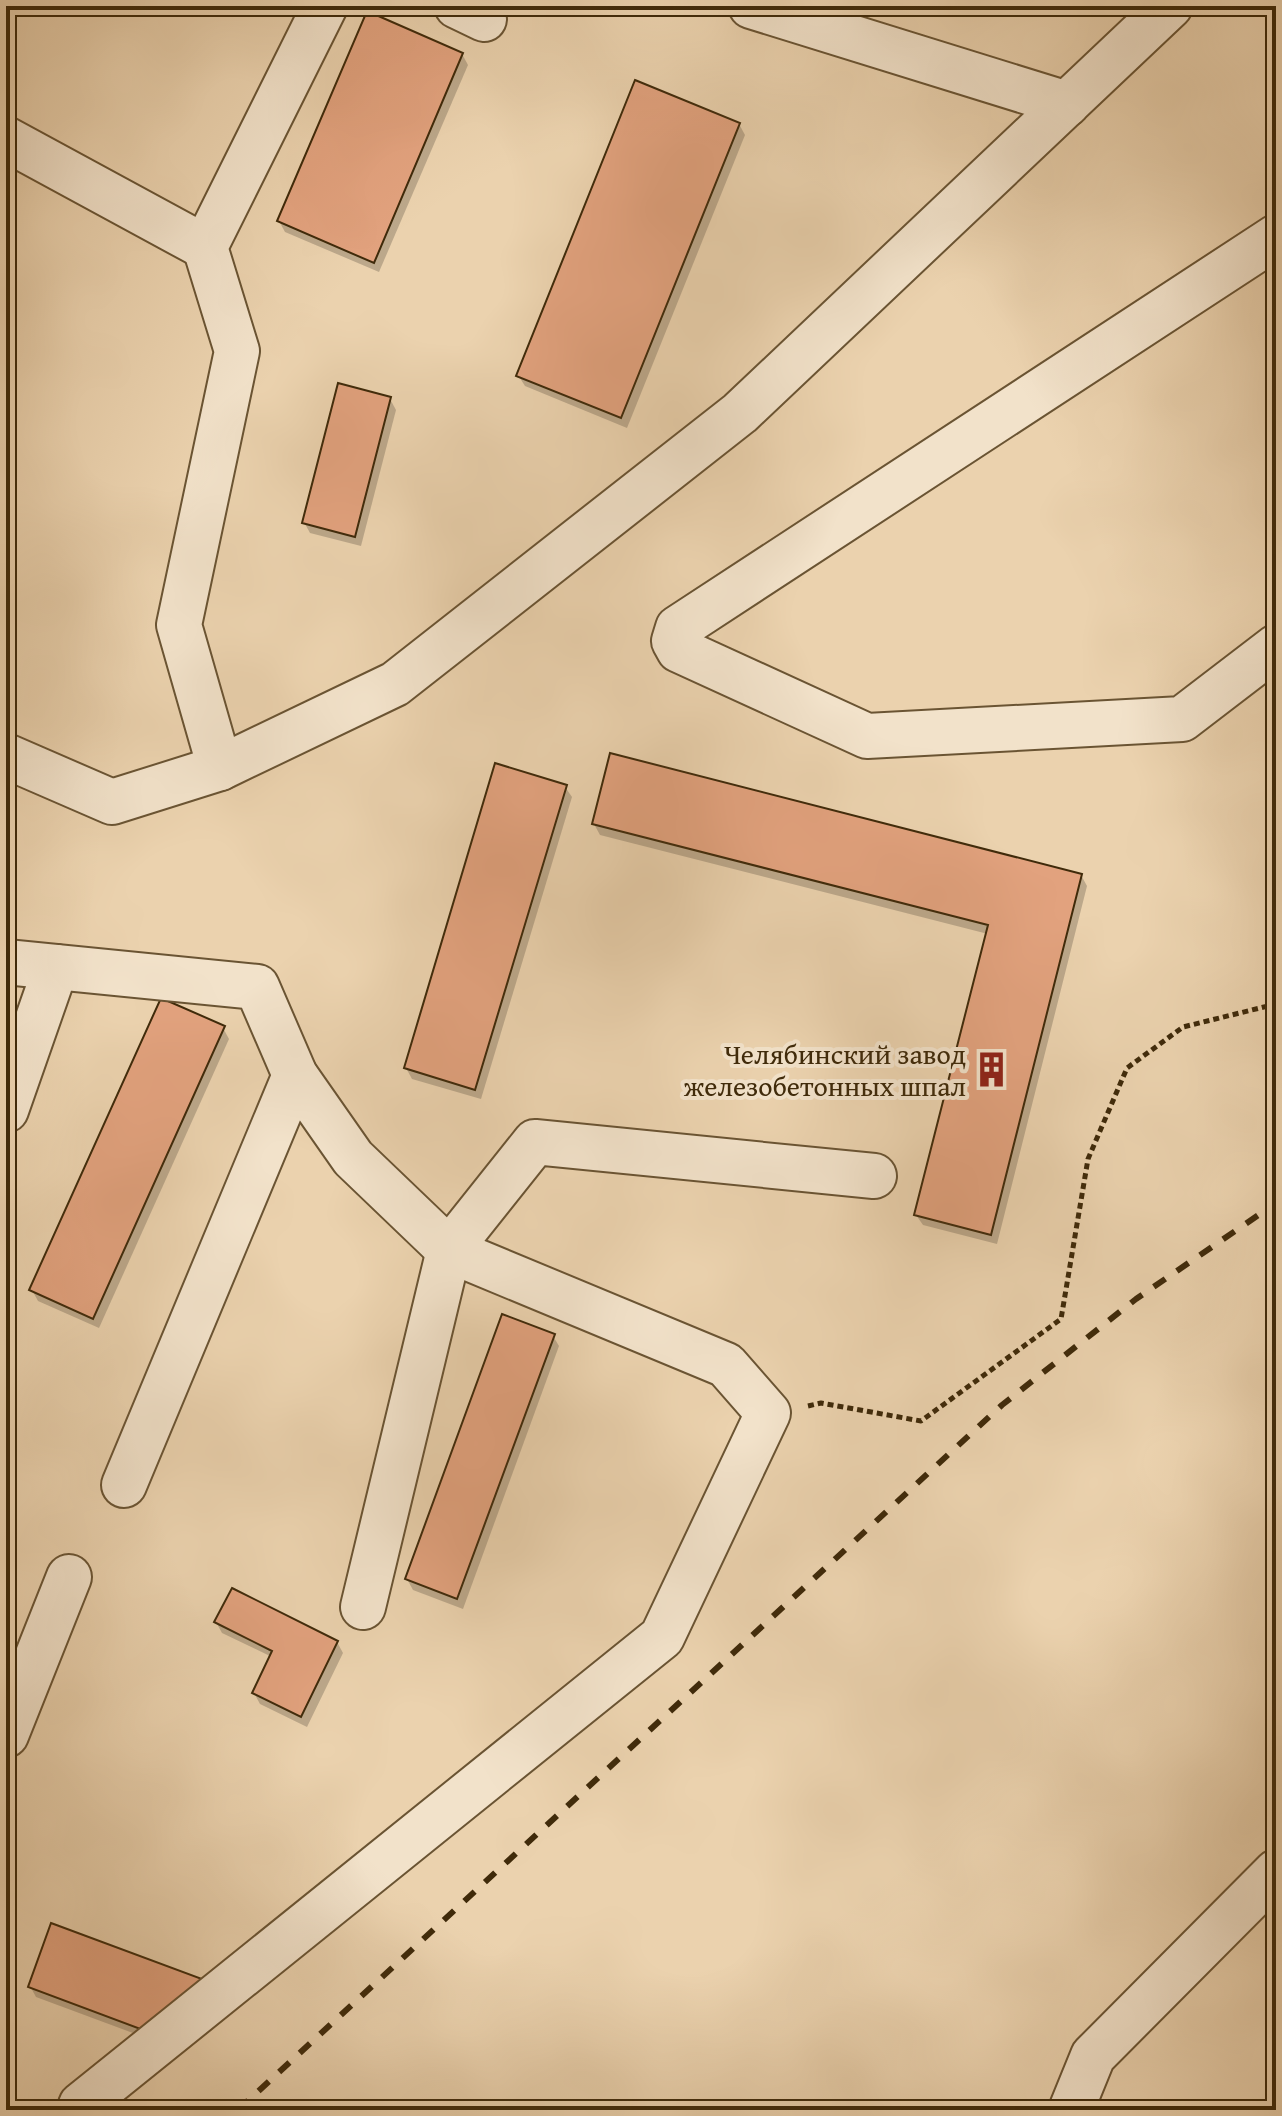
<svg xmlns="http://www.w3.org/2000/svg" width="1282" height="2116" font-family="'Gentium Book Plus',serif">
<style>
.shadow{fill:#0003}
.building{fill:#e2a27e;stroke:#3f2a0a;stroke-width:2}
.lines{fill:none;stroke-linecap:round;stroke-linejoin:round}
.minor-casing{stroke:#6a5433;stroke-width:48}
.path{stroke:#3f2a0a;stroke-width:5;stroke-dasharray:6 4;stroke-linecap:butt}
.minor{stroke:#f2e2ca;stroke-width:44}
.rail{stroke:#3f2a0a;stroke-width:6;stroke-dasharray:14 14;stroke-linecap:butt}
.labels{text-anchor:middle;stroke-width:8;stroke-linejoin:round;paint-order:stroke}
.poi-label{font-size:28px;fill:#3f2a0a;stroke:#f2e2ca;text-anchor:end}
</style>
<rect width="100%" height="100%" fill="#ebd2ae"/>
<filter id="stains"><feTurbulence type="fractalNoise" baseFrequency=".0025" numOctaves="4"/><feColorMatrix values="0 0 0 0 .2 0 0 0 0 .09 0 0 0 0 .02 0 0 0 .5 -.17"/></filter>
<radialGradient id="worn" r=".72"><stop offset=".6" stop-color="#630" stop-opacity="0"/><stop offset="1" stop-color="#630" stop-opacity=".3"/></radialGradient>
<g class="shadow">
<polygon points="462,54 468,65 379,272 285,232 279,221"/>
<polygon points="739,124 745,135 627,428 525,386 518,375"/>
<polygon points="390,399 396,410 361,546 310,533 304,522"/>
<polygon points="565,787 572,797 481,1099 412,1079 406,1068"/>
<polygon points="594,824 1081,875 1087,886 997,1244 923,1225 916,1215 988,934 600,835"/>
<polygon points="223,1028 229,1039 99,1328 38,1301 32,1290"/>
<polygon points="553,1336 559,1346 463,1609 413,1590 407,1579"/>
<polygon points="216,1622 337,1642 343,1653 307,1727 260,1704 254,1693 272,1657 222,1633"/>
<polygon points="30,1986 207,1992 184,2052 36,1997"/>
</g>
<g class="building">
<polygon points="367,11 463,53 374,263 277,221"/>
<polygon points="635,80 740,123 621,418 516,376"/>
<polygon points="338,383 391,397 355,537 302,523"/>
<polygon points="610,753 1082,874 991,1235 914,1215 988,925 592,824"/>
<polygon points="495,763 567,785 475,1090 404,1068"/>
<polygon points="161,998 225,1026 93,1319 29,1290"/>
<polygon points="502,1314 555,1334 457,1599 405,1579"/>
<polygon points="232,1588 338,1641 301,1717 252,1693 272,1651 214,1622"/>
<polygon points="51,1923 202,1979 178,2043 28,1987"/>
</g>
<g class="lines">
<defs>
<g id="minor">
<polyline points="457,6 484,19"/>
<polyline points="751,6 1067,104"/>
<polyline points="6,139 205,247"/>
<polyline points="1276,237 678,628 674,641 679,650 867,736 1182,719 1276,647"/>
<polyline points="6,756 112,802 220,768 395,684 740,413 1170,6"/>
<polyline points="220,768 179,625 237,351 205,247 325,6"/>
<polyline points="6,962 257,987 295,1075 353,1158 449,1250 726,1365 768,1413 662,1637 81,2105"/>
<polyline points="6,1110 56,967"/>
<polyline points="124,1485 295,1075"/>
<polyline points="363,1607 449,1250 535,1142 874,1176"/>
<polyline points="6,1735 69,1577"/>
<polyline points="1071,2110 1093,2056 1276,1872"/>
</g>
</defs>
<use href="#minor" class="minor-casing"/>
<polyline class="path" points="808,1406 821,1403 921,1421 1061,1319 1088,1159 1127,1068 1183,1027 1276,1004"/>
<use href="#minor" class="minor"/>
<polyline class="rail" points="238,2110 1002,1405 1136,1299 1276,1203"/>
</g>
<defs>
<symbol id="building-bare" viewBox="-9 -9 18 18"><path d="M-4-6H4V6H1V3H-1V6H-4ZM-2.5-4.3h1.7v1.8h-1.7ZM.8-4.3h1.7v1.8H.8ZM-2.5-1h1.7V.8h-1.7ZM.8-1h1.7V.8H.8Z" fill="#8f2418" stroke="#f2e2ca" stroke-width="2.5" paint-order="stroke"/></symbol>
</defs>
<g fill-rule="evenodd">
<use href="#building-bare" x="966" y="1044" width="51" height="51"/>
</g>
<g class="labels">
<g class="poi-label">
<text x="966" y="1064">Челябинский завод<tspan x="966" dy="32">железобетонных шпал</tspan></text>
</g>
</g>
<rect width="1282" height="2116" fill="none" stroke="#ebd2ae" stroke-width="32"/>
<rect x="8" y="8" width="1266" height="2100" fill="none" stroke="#3f2a0a" stroke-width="4"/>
<rect x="16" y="16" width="1250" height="2084" fill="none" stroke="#3f2a0a" stroke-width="2"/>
<rect width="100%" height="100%" filter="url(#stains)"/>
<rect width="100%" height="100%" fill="url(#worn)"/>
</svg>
